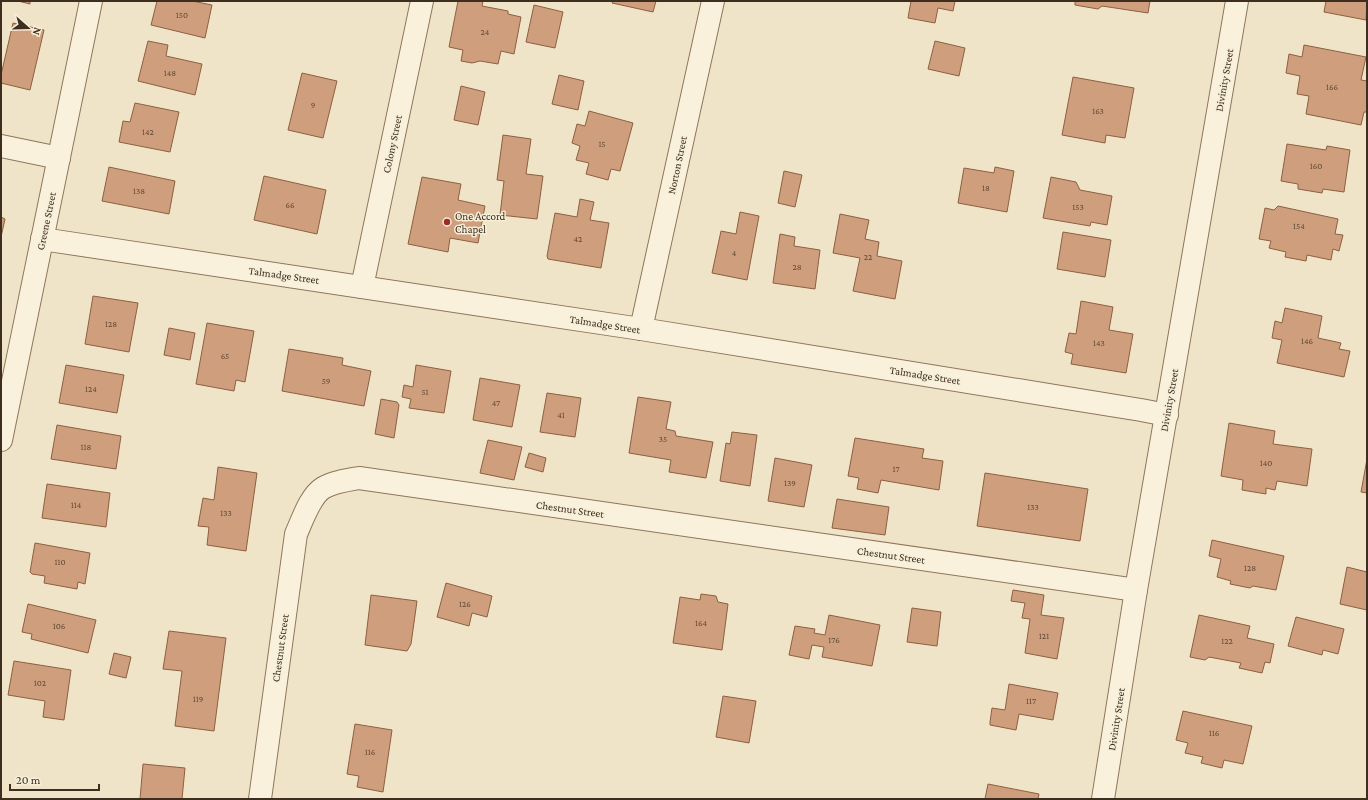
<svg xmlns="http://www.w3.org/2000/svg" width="1368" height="800" font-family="'Crimson Pro',serif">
<rect width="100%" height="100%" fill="#f0e4c8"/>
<g fill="#cf9f7d" stroke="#8d5f41">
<path d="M 18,1 L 30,1 L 30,4 Z"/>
<path d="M 157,1 L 192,1 L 212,5 L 205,38 L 151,25 Z"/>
<path d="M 458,1 L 483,1 L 482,6 L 508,11 L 508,14 L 521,17 L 514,54 L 501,51 L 498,64 L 480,61 L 472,63 L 461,61 L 463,50 L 449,47 Z"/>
<path d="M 613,1 L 656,1 L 653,12 L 612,3 Z"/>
<path d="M 911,1 L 955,1 L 953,11 L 938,8 L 935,23 L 908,18 Z"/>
<path d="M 1075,1 L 1150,1 L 1148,13 L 1102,6 L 1098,9 L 1075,5 Z"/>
<path d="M 1326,1 L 1367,1 L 1366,20 L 1324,12 Z"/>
<path d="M 534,5 L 563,12 L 555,48 L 526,42 Z"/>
<path d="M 13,23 L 44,30 L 30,90 L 1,83 L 1,75 Z"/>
<path d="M 148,41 L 168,45 L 166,56 L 202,64 L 195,95 L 138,81 Z"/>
<path d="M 935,41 L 965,48 L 959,76 L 928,69 Z"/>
<path d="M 1304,45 L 1366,57 L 1361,80 L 1367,81 L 1367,112 L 1364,112 L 1361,125 L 1306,114 L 1309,96 L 1297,94 L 1300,76 L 1286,73 L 1289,54 L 1302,57 Z"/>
<path d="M 302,73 L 337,81 L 323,138 L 288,130 Z"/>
<path d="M 559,75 L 584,81 L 578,110 L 552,104 Z"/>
<path d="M 1073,77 L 1134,88 L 1125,138 L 1106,135 L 1105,143 L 1062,135 Z"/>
<path d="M 461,86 L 485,92 L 478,125 L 454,120 Z"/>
<path d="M 135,103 L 179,112 L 170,152 L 119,142 L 123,121 L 130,122 Z"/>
<path d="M 589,111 L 633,123 L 620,171 L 611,169 L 608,180 L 586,174 L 589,163 L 576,160 L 580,146 L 572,143 L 577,124 L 585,126 Z"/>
<path d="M 503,135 L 531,139 L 526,174 L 543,176 L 537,219 L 500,215 L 504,181 L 497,180 Z"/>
<path d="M 1287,144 L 1326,150 L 1327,146 L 1350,150 L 1344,192 L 1323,189 L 1322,193 L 1298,189 L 1298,184 L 1281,181 Z"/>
<path d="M 109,167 L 175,181 L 169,214 L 102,201 Z"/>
<path d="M 995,167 L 1014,171 L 1007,212 L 958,203 L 964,168 L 994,173 Z"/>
<path d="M 784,171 L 802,175 L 795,207 L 778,203 Z"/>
<path d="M 264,176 L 326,190 L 317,234 L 254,220 Z"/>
<path d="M 422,177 L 461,184 L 458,200 L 485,206 L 478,243 L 450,238 L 448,252 L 408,244 Z"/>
<path d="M 1051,177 L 1076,182 L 1080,190 L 1112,196 L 1107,225 L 1091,222 L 1090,226 L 1043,218 Z"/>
<path d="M 580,199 L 594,202 L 590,220 L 609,223 L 601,268 L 548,259 L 547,256 L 555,213 L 577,217 Z"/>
<path d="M 1278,206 L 1338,219 L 1335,234 L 1343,235 L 1339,251 L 1333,249 L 1331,260 L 1307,255 L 1306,261 L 1285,257 L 1286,252 L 1269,248 L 1271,241 L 1259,239 L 1265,208 L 1274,210 Z"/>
<path d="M 740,212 L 759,216 L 747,280 L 712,273 L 721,231 L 736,234 Z"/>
<path d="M 840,214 L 869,220 L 865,239 L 879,242 L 877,256 L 902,261 L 895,299 L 853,291 L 860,258 L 833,253 Z"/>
<path d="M 1,217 L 5,219 L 1,237 Z"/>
<path d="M 1063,232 L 1111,240 L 1105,277 L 1057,269 Z"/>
<path d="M 780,234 L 795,237 L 794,246 L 820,250 L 815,289 L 773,283 Z"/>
<path d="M 93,296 L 138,303 L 129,352 L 85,344 Z"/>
<path d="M 1081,301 L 1113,307 L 1109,330 L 1133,334 L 1126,373 L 1071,364 L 1073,354 L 1065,352 L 1069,333 L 1076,334 Z"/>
<path d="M 1285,308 L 1322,316 L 1318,338 L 1341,343 L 1339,349 L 1350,351 L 1344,377 L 1277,363 L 1282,340 L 1272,338 L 1275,321 L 1282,323 Z"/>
<path d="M 207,323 L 254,331 L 245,382 L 236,380 L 234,391 L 196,384 Z"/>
<path d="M 169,328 L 195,333 L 190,360 L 164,355 Z"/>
<path d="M 289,349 L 343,358 L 342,365 L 371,371 L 364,406 L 282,391 Z"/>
<path d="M 66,365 L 124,375 L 117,413 L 59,403 Z"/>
<path d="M 416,365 L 451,371 L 444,413 L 409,408 L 411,399 L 402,397 L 404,385 L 413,387 Z"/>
<path d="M 480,378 L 520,385 L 512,427 L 473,420 Z"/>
<path d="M 547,393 L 581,398 L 575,437 L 540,432 Z"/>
<path d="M 638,397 L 671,402 L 666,429 L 675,431 L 676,436 L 713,442 L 706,478 L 669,472 L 671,460 L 629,453 Z"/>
<path d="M 381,399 L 397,402 L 399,405 L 394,438 L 375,434 Z"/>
<path d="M 1229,423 L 1275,431 L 1273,444 L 1312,449 L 1307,486 L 1277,481 L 1275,490 L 1266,488 L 1266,494 L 1242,490 L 1243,480 L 1221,476 Z"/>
<path d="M 57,425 L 121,436 L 116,469 L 51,459 Z"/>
<path d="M 732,432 L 757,435 L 750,486 L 720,481 L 726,443 L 730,444 Z"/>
<path d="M 855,438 L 924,449 L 922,458 L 943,461 L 939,490 L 881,480 L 878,493 L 857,489 L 859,478 L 848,476 Z"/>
<path d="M 488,440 L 522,447 L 514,480 L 480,473 Z"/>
<path d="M 529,453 L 546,458 L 543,472 L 525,467 Z"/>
<path d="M 775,458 L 812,465 L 804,507 L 768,501 Z"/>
<path d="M 1367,459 L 1367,493 L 1361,492 Z"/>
<path d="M 218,467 L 257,473 L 246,551 L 207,545 L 209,527 L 198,526 L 203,498 L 214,500 Z"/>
<path d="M 985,473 L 1088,489 L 1080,541 L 977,526 Z"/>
<path d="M 47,484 L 110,493 L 106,527 L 42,518 Z"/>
<path d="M 837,499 L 889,507 L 885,535 L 832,528 Z"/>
<path d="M 1212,540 L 1284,556 L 1276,590 L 1253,586 L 1250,588 L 1230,584 L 1231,581 L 1217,577 L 1221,559 L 1209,556 Z"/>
<path d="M 35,543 L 90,553 L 85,584 L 78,582 L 77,589 L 44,583 L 45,576 L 32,574 L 30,572 Z"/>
<path d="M 1347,567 L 1367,572 L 1367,610 L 1340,604 Z"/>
<path d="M 446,583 L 492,596 L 487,617 L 472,613 L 469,626 L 437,617 Z"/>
<path d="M 1013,590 L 1044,595 L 1041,615 L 1064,618 L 1057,659 L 1025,653 L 1030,619 L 1022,618 L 1025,603 L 1011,601 Z"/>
<path d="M 701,594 L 716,596 L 718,602 L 728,604 L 722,650 L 673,643 L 680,597 L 700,600 Z"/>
<path d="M 371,595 L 417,601 L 411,644 L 407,651 L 365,645 Z"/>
<path d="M 28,604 L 96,620 L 88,653 L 31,639 L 32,634 L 22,632 Z"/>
<path d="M 912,608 L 941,612 L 937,646 L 907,642 Z"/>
<path d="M 829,615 L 880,625 L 872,666 L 822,657 L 824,647 L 812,645 L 809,659 L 789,655 L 795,626 L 815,629 L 814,633 L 825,635 Z"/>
<path d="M 1199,615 L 1250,626 L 1247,638 L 1274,644 L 1270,663 L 1265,662 L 1262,673 L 1239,668 L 1241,663 L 1209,657 L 1205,660 L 1190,657 Z"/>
<path d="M 1296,617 L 1344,629 L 1338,654 L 1323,650 L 1322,655 L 1288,646 Z"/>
<path d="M 169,631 L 226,638 L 214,731 L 175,726 L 182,671 L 163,669 Z"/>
<path d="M 114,653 L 131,657 L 126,678 L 109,674 Z"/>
<path d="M 14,661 L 71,670 L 64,720 L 43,717 L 45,701 L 8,695 Z"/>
<path d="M 1009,684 L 1058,693 L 1053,720 L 1019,714 L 1016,730 L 990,725 L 990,722 L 992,708 L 1005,710 Z"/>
<path d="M 723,696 L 756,701 L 749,743 L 716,737 Z"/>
<path d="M 1183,711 L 1252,726 L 1243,764 L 1224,760 L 1222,768 L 1201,763 L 1203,757 L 1185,753 L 1188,743 L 1176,740 Z"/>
<path d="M 355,724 L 392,730 L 383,792 L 357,787 L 359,776 L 347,774 Z"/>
<path d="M 143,764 L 185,768 L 182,799 L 140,799 Z"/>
<path d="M 988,784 L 1039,794 L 1038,799 L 985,799 Z"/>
</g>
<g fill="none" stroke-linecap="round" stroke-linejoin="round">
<defs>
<g id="minor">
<path d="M 1,146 L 59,158"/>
<path d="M 42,239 L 641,329 L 1141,410 L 1167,415"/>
<path d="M 362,287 L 422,1"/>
<path d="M 641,329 L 713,1"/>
<path d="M 1,440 L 91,1"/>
<path d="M 260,799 L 296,534 C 302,521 310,496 323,488 C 333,482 347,480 359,478 L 1136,590"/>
<path d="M 1103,799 L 1136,590 L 1237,1"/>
</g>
</defs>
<use href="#minor" stroke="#8d765c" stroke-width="24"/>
<use href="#minor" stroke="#faf1dc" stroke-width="22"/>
</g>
<circle fill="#9e2a2b" stroke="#f7eed8" stroke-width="1.5" cx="447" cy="222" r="4"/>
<g text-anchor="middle" stroke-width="3" stroke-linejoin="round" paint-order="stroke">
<g font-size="9" fill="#624a37">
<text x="182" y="18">150</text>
<text x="485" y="35">24</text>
<text x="170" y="76">148</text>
<text x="1332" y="90">166</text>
<text x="313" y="108">9</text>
<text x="1098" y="114">163</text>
<text x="148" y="135">142</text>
<text x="602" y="147">15</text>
<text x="1316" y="169">160</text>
<text x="986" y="191">18</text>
<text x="139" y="194">138</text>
<text x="290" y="208">66</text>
<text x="1078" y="210">153</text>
<text x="1299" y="229">154</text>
<text x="578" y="242">42</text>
<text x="734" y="256">4</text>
<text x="868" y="260">22</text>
<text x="797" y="270">28</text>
<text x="111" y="327">128</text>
<text x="1307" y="344">146</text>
<text x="1099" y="346">143</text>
<text x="225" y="359">65</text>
<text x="326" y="384">59</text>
<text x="91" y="392">124</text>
<text x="425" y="395">51</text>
<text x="496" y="406">47</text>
<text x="561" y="418">41</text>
<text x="663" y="442">35</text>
<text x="86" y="450">118</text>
<text x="1266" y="466">140</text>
<text x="896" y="472">17</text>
<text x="790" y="486">139</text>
<text x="76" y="508">114</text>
<text x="1033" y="510">133</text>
<text x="226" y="516">133</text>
<text x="60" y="565">110</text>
<text x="1250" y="571">128</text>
<text x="465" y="607">126</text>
<text x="701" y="626">164</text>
<text x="59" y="629">106</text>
<text x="1044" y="639">121</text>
<text x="834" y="643">176</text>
<text x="1227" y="644">122</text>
<text x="40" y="686">102</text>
<text x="198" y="702">119</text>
<text x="1031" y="704">117</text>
<text x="1214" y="736">116</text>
<text x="370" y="755">116</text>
</g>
<g font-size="11" fill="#3d2e20" stroke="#f7eed8">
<text transform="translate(1224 80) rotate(-80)" y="4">Divinity Street</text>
<text transform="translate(392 144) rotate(-78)" y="4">Colony Street</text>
<text transform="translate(677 165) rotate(-78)" y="4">Norton Street</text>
<text transform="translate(46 221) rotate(-78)" y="4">Greene Street</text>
<text transform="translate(284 275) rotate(8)" y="4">Talmadge Street</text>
<text transform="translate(605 324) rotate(9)" y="4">Talmadge Street</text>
<text transform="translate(925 375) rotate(9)" y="4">Talmadge Street</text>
<text transform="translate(1169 400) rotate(-80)" y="4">Divinity Street</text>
<text transform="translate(570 509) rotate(8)" y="4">Chestnut Street</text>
<text transform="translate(891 555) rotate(8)" y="4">Chestnut Street</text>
<text transform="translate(280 648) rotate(-82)" y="4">Chestnut Street</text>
<text transform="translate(1116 719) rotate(-81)" y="4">Divinity Street</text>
</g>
<g font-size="11" fill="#3d2e20" stroke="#f7eed8" text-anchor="start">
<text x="455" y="220">One Accord<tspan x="455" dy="13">Chapel</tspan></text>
</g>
</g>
<rect width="1368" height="800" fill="none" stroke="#3d2e20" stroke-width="4"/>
<g transform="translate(28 28) rotate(110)" stroke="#f7eed8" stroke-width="3" paint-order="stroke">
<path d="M0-3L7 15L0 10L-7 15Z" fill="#3d2e20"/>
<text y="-6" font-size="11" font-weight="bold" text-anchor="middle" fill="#3d2e20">N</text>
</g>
<path d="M10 784v6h89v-6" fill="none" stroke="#3d2e20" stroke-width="2"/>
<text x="16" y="784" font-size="12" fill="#3d2e20" stroke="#f7eed8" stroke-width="3" paint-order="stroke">20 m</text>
</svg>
